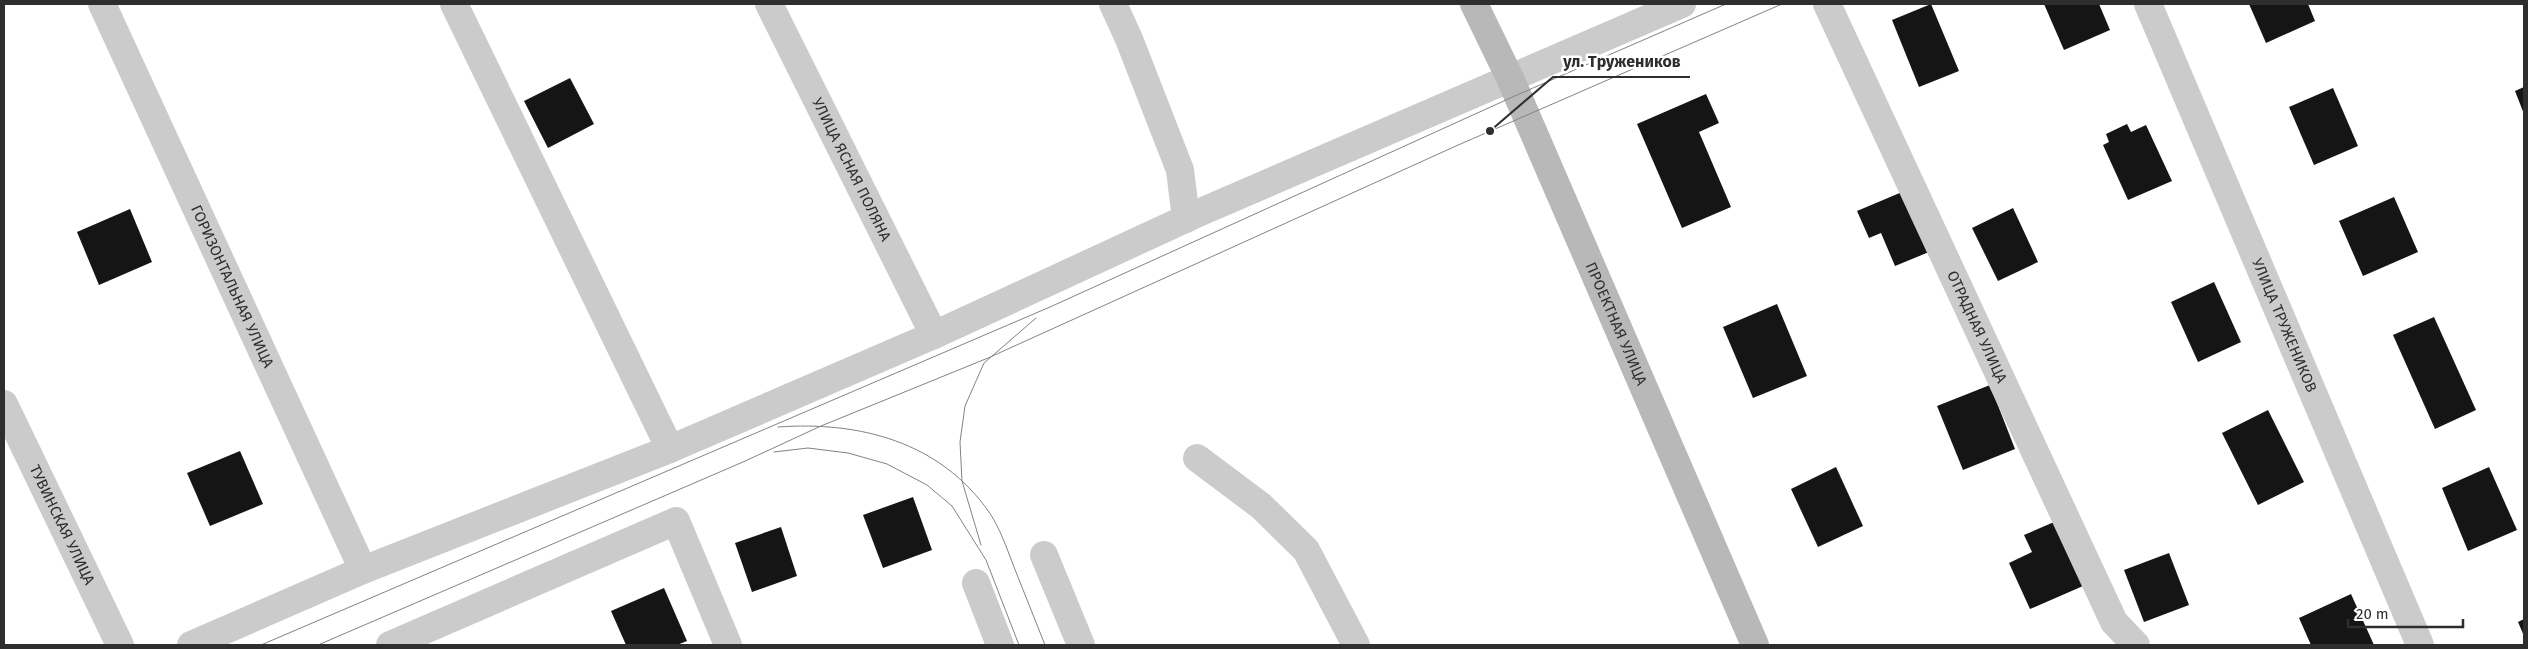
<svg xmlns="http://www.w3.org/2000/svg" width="2528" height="649" font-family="'Fira Sans',sans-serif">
<rect width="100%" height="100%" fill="#fff"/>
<g fill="#151515">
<path d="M 1931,4 L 1959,71 L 1919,87 L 1892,20 Z"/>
<path d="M 2044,4 L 2099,4 L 2110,30 L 2064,50 Z"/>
<path d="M 2249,4 L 2308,4 L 2315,21 L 2266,43 Z"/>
<path d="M 570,78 L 594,124 L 548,148 L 524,101 Z"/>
<path d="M 2524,87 L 2524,114 L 2515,91 Z"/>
<path d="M 2333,88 L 2358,146 L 2314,165 L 2289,107 Z"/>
<path d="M 1706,94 L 1719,123 L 1699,132 L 1731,207 L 1682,228 L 1637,124 Z"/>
<path d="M 2127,124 L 2131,132 L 2146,125 L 2172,181 L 2128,200 L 2103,145 L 2109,142 L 2106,134 Z"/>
<path d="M 1902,192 L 1929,252 L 1895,266 L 1881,233 L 1869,238 L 1857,211 Z"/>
<path d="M 2394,197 L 2418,252 L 2363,276 L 2339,221 Z"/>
<path d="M 2013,208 L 2038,262 L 1998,281 L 1972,228 Z"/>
<path d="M 130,209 L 152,262 L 99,285 L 77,232 Z"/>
<path d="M 2214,282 L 2241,342 L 2198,362 L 2171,302 Z"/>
<path d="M 1777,304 L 1807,376 L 1753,398 L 1723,327 Z"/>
<path d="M 2434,317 L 2476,410 L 2435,429 L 2393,335 Z"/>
<path d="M 1990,385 L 2015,449 L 1963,470 L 1937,406 Z"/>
<path d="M 2268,410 L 2304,482 L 2258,505 L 2222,433 Z"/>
<path d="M 240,451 L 263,504 L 210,526 L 187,473 Z"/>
<path d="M 1836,467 L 1863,526 L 1818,547 L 1791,489 Z"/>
<path d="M 2489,467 L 2517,530 L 2468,551 L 2442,488 Z"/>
<path d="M 913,497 L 932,550 L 883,568 L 863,515 Z"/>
<path d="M 2054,522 L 2083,586 L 2030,609 L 2009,563 L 2032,552 L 2024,535 Z"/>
<path d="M 781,527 L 797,576 L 752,592 L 735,543 Z"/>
<path d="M 2169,553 L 2189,605 L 2144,622 L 2124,570 Z"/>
<path d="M 664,588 L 687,641 L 677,645 L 626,645 L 611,611 Z"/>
<path d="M 2351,594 L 2374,645 L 2311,645 L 2299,618 Z"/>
<path d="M 2524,619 L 2524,636 L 2518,622 Z"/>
</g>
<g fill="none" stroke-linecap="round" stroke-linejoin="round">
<g stroke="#cbcbcb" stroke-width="28">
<path id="s1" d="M 102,4 L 363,570"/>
<path d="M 454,4 L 670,449"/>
<path id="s2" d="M 769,4 L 934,335"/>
<path d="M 1113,4 L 1129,39 L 1180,170 L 1186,219"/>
<path id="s3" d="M 1827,4 L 2114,622 L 2136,645"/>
<path id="s4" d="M 2148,4 L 2420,645"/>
<path id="s5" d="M 4,404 L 120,645"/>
<path d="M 1197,458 L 1261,506 L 1306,550 L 1356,645"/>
<path d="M 1044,555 L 1081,645"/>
<path d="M 976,583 L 1000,645"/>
<path d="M 191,645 L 363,570 L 670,449 L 934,335 L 1196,214 L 1682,4"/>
<path d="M 390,645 L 676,521 L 728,645"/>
</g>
<path stroke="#b8b8b8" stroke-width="28" id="s6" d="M 1474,4 L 1510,78 L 1755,645"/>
<g stroke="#838383" stroke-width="1">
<path d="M 778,427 C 860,421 940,442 989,512 C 1000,528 1007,549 1014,567 C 1024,593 1035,619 1045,645"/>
<path d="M 774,452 L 808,448 L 848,453 L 887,464 L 927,485 L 952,506 L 986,560 L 1019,645"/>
<path d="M 981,545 L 962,481 L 960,442 L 965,406 L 984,363 L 1036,318"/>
<path d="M 261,645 L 1050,307 L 1517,95 L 1726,4"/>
<path d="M 318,645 L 743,462 L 821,426 L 988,358 L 1456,146 L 1782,4"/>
</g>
</g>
<g text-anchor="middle" stroke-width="5" stroke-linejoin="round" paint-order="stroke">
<g font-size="15" fill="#2e2e2e" stroke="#fff">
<text dy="5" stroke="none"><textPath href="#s2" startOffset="185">УЛИЦА ЯСНАЯ ПОЛЯНА</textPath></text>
<text dy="5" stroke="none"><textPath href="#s1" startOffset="311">ГОРИЗОНТАЛЬНАЯ УЛИЦА</textPath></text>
<text dy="5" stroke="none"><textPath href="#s6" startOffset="350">ПРОЕКТНАЯ УЛИЦА</textPath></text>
<text dy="5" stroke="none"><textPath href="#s4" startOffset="349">УЛИЦА ТРУЖЕНИКОВ</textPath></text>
<text dy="5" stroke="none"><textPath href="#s3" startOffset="356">ОТРАДНАЯ УЛИЦА</textPath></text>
<text dy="5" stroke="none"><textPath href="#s5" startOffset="134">ТУВИНСКАЯ УЛИЦА</textPath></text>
</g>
</g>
<path fill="none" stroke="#2e2e2e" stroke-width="2" d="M1490 131L1553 77H1690"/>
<circle fill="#2e2e2e" stroke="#fff" stroke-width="2" cx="1490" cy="131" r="5"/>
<g font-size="16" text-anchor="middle" font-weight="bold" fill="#2e2e2e" stroke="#fff" stroke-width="5" stroke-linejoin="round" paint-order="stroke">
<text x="1622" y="67">ул. Тружеников</text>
</g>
<rect width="2528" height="649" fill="none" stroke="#2e2e2e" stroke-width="10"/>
<path d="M2348 619v8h115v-8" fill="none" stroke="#2e2e2e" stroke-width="2.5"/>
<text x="2356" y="619" font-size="15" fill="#2e2e2e" stroke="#ffffff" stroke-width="4" paint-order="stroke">20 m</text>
</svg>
